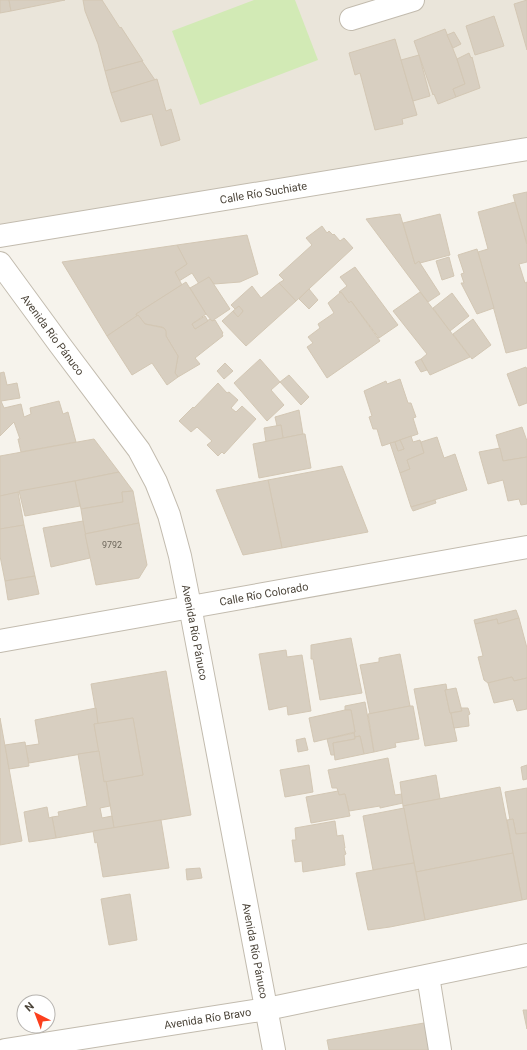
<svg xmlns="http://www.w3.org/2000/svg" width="527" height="1050" font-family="Roboto,sans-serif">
<rect width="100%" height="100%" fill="#f6f3ec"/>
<path fill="#eae5da" d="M 0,0 L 527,0 L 527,137 L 0,233 Z"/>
<path fill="#d2eab5" d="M 254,0 L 295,0 L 318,60 L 200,105 L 172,31 Z"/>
<g fill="#d8cfc1" stroke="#d3c7b4">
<path d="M 0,0 L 9,0 L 11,11 L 0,13 Z"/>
<path d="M 9,0 L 65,0 L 11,11 Z"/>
<path d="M 83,0 L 102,0 L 120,28 L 121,27 L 143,61 L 105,71 L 98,44 L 85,11 Z"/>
<path d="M 527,0 L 527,50 L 514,4 Z"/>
<path d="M 494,16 L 504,46 L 475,55 L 466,26 Z"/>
<path d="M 445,29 L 457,59 L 465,84 L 453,89 L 456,97 L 438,104 L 434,94 L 433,95 L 414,41 Z"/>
<path d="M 454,32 L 461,44 L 453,48 L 447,35 Z"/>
<path d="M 395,39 L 417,115 L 402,119 L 403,124 L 375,130 L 360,73 L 355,75 L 349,53 Z"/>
<path d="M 469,53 L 471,58 L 472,57 L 480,88 L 456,97 L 453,89 L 465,84 L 457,59 Z"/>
<path d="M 419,55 L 430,96 L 413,101 L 401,60 Z"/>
<path d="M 142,61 L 155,80 L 111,93 L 105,71 Z"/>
<path d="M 157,79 L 166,111 L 171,109 L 180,140 L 161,146 L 152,114 L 121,122 L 111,93 Z"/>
<path d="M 527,192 L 527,244 L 513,195 Z"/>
<path d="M 515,202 L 527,245 L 527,262 L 519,264 L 525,283 L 527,282 L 527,348 L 506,353 L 478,252 L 488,249 L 478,212 Z"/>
<path d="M 400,214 L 415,264 L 419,261 L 420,263 L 440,294 L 428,302 L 366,219 Z"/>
<path d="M 440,214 L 450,255 L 420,263 L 419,261 L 415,264 L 403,223 Z"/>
<path d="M 322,226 L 327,233 L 329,231 L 333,235 L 334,234 L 340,241 L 344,238 L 353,248 L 296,301 L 279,283 L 284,280 L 279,275 L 312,245 L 306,238 Z"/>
<path d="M 247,235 L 258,274 L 240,282 L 214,284 L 209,277 L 199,284 L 192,273 L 179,281 L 175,272 L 187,264 L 177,245 Z"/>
<path d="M 177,245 L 187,264 L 175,272 L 182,285 L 136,314 L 137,316 L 107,336 L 62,262 Z"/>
<path d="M 477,249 L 494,308 L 477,314 L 461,283 L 464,283 L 461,274 L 464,273 L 458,255 Z"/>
<path d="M 449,257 L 454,276 L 442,280 L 436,261 Z"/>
<path d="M 355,267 L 398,325 L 379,338 L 351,301 L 349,303 L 341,292 L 340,293 L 339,292 L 347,286 L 340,277 Z"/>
<path d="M 209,277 L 230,309 L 212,321 L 206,314 L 190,288 Z"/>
<path d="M 186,282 L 206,314 L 192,324 L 195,329 L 210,319 L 212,321 L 215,320 L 223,333 L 222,334 L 223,336 L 195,358 L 200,364 L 178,377 L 175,373 L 178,356 L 166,336 L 166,333 L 165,329 L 162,327 L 145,324 L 138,315 L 137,316 L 136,314 Z"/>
<path d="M 279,283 L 296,301 L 246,346 L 222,321 L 233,311 L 238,317 L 243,311 L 239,306 L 235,309 L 231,305 L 252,286 L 261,298 Z"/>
<path d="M 309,289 L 318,300 L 309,309 L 299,299 Z"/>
<path d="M 341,292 L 349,303 L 351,301 L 380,341 L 327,378 L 307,347 L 313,343 L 308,337 L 320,328 L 318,324 L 334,313 L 328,303 Z"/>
<path d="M 420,292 L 470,357 L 430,375 L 421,359 L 427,354 L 393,311 Z"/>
<path d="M 452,293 L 469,316 L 450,331 L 433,308 Z"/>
<path d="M 239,306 L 243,311 L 238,317 L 233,311 Z"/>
<path d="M 138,315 L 145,324 L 164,328 L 166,331 L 166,336 L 178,356 L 175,373 L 178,377 L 167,385 L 152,363 L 132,375 L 107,336 Z"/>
<path d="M 205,316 L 208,321 L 195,329 L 192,324 Z"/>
<path d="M 473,319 L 491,345 L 472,359 L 453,334 Z"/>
<path d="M 260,359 L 280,382 L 271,390 L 284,405 L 267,421 L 234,383 Z"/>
<path d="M 421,359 L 427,370 L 421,372 L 415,362 Z"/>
<path d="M 225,363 L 233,371 L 224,379 L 217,371 Z"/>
<path d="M 526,367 L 527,370 L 527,403 L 519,406 L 507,374 Z"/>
<path d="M 4,372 L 7,385 L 17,383 L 20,398 L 1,401 L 4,408 L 21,404 L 24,417 L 31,414 L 30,408 L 59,401 L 63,414 L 68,412 L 76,442 L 21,452 L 18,439 L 20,439 L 14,422 L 0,436 L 0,373 Z"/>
<path d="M 289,375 L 309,397 L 301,405 L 280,382 Z"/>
<path d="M 400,379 L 408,403 L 411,403 L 416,417 L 413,418 L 418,434 L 382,446 L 377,429 L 373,429 L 369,417 L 372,416 L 364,391 L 386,381 L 387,384 Z"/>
<path d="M 218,383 L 227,393 L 229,392 L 238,400 L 231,408 L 236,412 L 242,406 L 256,419 L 224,454 L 222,452 L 218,456 L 207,445 L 212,441 L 197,427 L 191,432 L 179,421 L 193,407 L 194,408 Z"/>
<path d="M 299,410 L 303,434 L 283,438 L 281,425 L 277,426 L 275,417 Z"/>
<path d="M 281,425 L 283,438 L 266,442 L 264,428 Z"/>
<path d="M 522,427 L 527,441 L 527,457 L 503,461 L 496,435 Z"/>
<path d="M 303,434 L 305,434 L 311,468 L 259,478 L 253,444 Z"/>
<path d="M 411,436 L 413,442 L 420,440 L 424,453 L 407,460 L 410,469 L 400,473 L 390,443 L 395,442 L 398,451 L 404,449 L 400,440 Z"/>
<path d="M 437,437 L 444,458 L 455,454 L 467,490 L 411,507 L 400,473 L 410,469 L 407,460 L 424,453 L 421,442 Z"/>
<path d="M 94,439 L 119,472 L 0,496 L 0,456 Z"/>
<path d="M 400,440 L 404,449 L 398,451 L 395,442 Z"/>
<path d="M 500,448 L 503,461 L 527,457 L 527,504 L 521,505 L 519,499 L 508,501 L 503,480 L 488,484 L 479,452 Z"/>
<path d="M 342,466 L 368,532 L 282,548 L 268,480 Z"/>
<path d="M 119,472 L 133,491 L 122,492 L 123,502 L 81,509 L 75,481 Z"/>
<path d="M 268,480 L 282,548 L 243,555 L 216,490 Z"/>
<path d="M 75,481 L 80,506 L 25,516 L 19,491 Z"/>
<path d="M 133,491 L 139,523 L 85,534 L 81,509 L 123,502 L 122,492 Z"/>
<path d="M 18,492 L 24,525 L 0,529 L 0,496 Z"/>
<path d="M 435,500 L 436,503 L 413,511 L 411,507 Z"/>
<path d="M 83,521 L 90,558 L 51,567 L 43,528 Z"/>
<path d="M 139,523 L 147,565 L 139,578 L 96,585 L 85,534 Z"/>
<path d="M 24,525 L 35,576 L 5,581 L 0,556 L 0,529 Z"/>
<path d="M 35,576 L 39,594 L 8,600 L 5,581 Z"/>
<path d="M 516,610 L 519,618 L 498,624 L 497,619 L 475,624 L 474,620 Z"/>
<path d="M 519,618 L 527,648 L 527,678 L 514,681 L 512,677 L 488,683 L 484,680 L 478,657 L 483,656 L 475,624 L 497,619 L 498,624 Z"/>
<path d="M 351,638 L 362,693 L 320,700 L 313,659 L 311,659 L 311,645 Z"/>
<path d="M 286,650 L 287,657 L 302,655 L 311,711 L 288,715 L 287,706 L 269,710 L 259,654 Z"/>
<path d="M 400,654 L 410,706 L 370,714 L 360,665 L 379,662 L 379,658 Z"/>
<path d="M 166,671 L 191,815 L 114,828 L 106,781 L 143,775 L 133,718 L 98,724 L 91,684 Z"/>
<path d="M 512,677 L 514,681 L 527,678 L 527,709 L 517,711 L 513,699 L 494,703 L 488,683 Z"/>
<path d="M 446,684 L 447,690 L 445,690 L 450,713 L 451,713 L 457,741 L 425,746 L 414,689 Z"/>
<path d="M 456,688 L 462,711 L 450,713 L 445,690 Z"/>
<path d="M 365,702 L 374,752 L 364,754 L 360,736 L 355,737 L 354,733 L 355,732 L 351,710 L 345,710 L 345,706 Z"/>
<path d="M 410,706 L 413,706 L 419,739 L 395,743 L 396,747 L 374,752 L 368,714 Z"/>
<path d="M 96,708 L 98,724 L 94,724 L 99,751 L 29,763 L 25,746 L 39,744 L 35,720 Z"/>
<path d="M 461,708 L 468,708 L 470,714 L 468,715 L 469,726 L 454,728 L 451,713 L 462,711 Z"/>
<path d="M 345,710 L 351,710 L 355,732 L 314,742 L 309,718 Z"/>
<path d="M 0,718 L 22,841 L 0,845 Z"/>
<path d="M 133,718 L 143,775 L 104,782 L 94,724 Z"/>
<path d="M 354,733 L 355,739 L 333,743 L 335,755 L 331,755 L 327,739 Z"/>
<path d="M 360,736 L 364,754 L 335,760 L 333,743 L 355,739 L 355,737 Z"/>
<path d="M 305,738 L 308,750 L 298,752 L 296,740 Z"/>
<path d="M 25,742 L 29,766 L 9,769 L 5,745 Z"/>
<path d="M 99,751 L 104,782 L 106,781 L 110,806 L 100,808 L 102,818 L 112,816 L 114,828 L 56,838 L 52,817 L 59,816 L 58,812 L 87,806 L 78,754 Z"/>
<path d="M 388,758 L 395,795 L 402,794 L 403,803 L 380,808 L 380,806 L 349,811 L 345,794 L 339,795 L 337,788 L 332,788 L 328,770 Z"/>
<path d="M 309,765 L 313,792 L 285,797 L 280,770 Z"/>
<path d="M 527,765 L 527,779 L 523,780 L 521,767 Z"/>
<path d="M 436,775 L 440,799 L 403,806 L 400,782 Z"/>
<path d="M 500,787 L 513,853 L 416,872 L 403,806 Z"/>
<path d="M 527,788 L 527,833 L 516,834 L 513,819 L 510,820 L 505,792 Z"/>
<path d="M 338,791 L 339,795 L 345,794 L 350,816 L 311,823 L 306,797 Z"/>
<path d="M 47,807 L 49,818 L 52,817 L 56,838 L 29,842 L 24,812 Z"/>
<path d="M 404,808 L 414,863 L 373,870 L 363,816 Z"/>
<path d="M 513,819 L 516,834 L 527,833 L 527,899 L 522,900 L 507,820 Z"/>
<path d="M 161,820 L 169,868 L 103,877 L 97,842 L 95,843 L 93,831 Z"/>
<path d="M 335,821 L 337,836 L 343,835 L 345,848 L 344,848 L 346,854 L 344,855 L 345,865 L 303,872 L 302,861 L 295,862 L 292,840 L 296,840 L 295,828 Z"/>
<path d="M 513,853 L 522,900 L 425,920 L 416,872 Z"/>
<path d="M 414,863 L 425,920 L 390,927 L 368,930 L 356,873 Z"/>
<path d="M 200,868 L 202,878 L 187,880 L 186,869 Z"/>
<path d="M 130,894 L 137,940 L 109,945 L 101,899 Z"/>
<path d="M 523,1010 L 527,1010 L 527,1029 Z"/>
<path d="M 424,1023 L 429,1050 L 329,1050 L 327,1040 Z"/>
</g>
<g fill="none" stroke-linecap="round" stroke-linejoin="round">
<defs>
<g id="minor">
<path d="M 351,19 L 413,0"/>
<path id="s1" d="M 0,236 L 527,149"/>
<path id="s2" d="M 0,263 L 60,345 L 139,450 L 156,482 L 169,515 L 180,556 L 190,606 L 274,1050"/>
<path id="s3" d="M 0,641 L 527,547"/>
<path d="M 428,976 L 440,1050"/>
<path id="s4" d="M 5,1050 L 267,1009 L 527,955"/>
</g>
</defs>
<use href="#minor" stroke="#c2bbae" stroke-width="24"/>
<use href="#minor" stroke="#fff" stroke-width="22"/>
</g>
<g text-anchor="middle" stroke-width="3.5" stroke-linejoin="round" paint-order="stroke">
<g font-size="9" fill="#6e675b">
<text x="112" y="548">9792</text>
</g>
<g font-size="11" fill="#4b4439" stroke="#fff">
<text dy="4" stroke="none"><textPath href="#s1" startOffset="267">Calle Río Suchiate</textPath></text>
<text dy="4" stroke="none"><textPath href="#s2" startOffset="89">Avenida Río Pánuco</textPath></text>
<text dy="4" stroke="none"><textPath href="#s3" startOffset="268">Calle Río Colorado</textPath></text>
<text dy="4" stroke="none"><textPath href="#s2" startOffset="425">Avenida Río Pánuco</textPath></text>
<text dy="4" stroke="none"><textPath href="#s2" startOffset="749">Avenida Río Pánuco</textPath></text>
<text dy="4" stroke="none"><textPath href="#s4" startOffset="205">Avenida Río Bravo</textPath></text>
</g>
</g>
<g transform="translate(36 1014) rotate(318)"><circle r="19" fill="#ffffff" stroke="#b7b4b0"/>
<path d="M0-3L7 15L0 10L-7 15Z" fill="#fc3f1d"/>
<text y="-6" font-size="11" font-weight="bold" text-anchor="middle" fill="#4b4439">N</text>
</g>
</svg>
